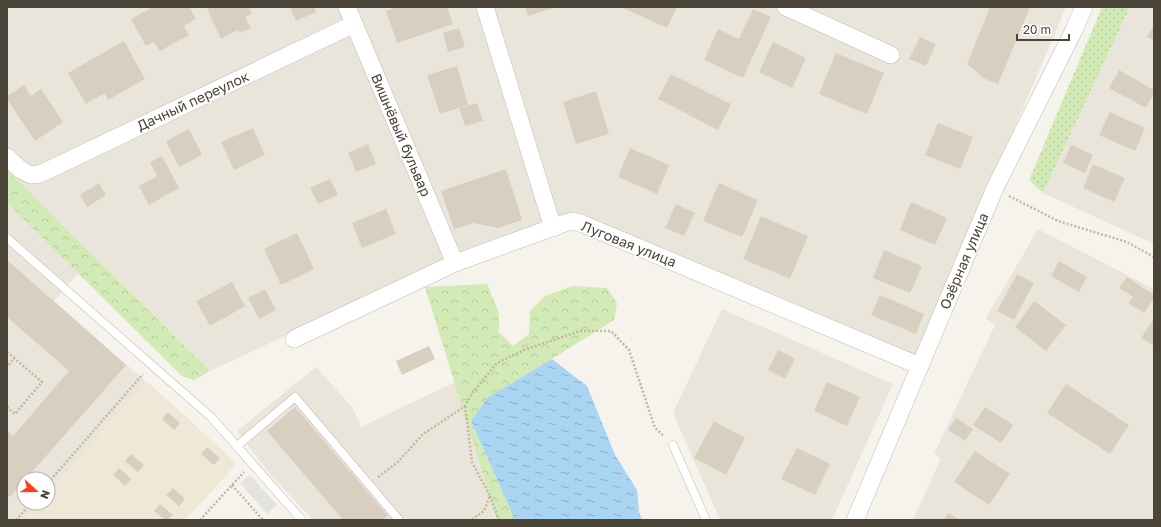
<svg xmlns="http://www.w3.org/2000/svg" width="1161" height="527" font-family="'Golos Text',sans-serif">
<defs>
<pattern id="grass-dots" width="8" height="8" patternUnits="userSpaceOnUse"><rect width="8" height="8" fill="#d2eab5"/><path d="M2 2h.1M6 6h.1" fill="none" stroke="#b6ca9c" stroke-width="1.8" stroke-linecap="round"/></pattern>
<pattern id="forest-crowns" width="20" height="18" patternUnits="userSpaceOnUse"><rect width="20" height="18" fill="#d2eab5"/><path d="M2 6a3 3 0 1 1 6 0M12 15a3 3 0 1 1 6 0" fill="none" stroke="#b6ca9c"/></pattern>
<pattern id="water-ripples" width="26" height="14" patternUnits="userSpaceOnUse"><rect width="26" height="14" fill="#a9d4f2"/><path d="M2 4q2-2 4 0t4 0M15 11q2-2 4 0t4 0" fill="none" stroke="#8caec5"/></pattern>
</defs>
<rect width="100%" height="100%" fill="#f6f3ec"/>
<g fill="#eae5da" fill-rule="evenodd">
<path d="M 7,7 L 1066,7 L 918,356 L 570,213 L 427,268 L 285,336 L 210,371 L 7,170 Z"/>
<path d="M 1130,7 L 1154,7 L 1154,244 L 1043,193 Z"/>
<path d="M 7,203 L 78,273 L 54,301 L 185,416 L 236,464 L 185,520 L 7,520 ZM 24,479 L 48,479 L 48,503 L 24,503 Z"/>
<path d="M 1038,229 L 1154,289 L 1154,520 L 913,520 L 941,458 L 934,454 L 995,325 L 986,318 Z"/>
<path d="M 722,309 L 893,384 L 832,520 L 720,520 L 673,413 Z"/>
<path d="M 316,367 L 353,408 L 361,427 L 455,382 L 497,520 L 313,520 L 270,474 L 237,431 Z"/>
</g>
<path fill="#efe8d6" d="M 146,381 L 185,416 L 236,464 L 185,520 L 24,520 L 39,503 L 48,503 L 48,493 Z"/>
<path fill="url(#grass-dots)" d="M 1102,7 L 1130,7 L 1043,193 L 1029,180 Z"/>
<g fill="url(#forest-crowns)">
<path d="M 7,170 L 210,371 L 194,380 L 182,376 L 7,203 Z"/>
<path d="M 487,284 L 499,313 L 499,332 L 513,346 L 529,334 L 530,311 L 545,296 L 572,286 L 607,288 L 617,303 L 614,320 L 552,359 L 488,397 L 471,421 L 515,520 L 497,520 L 425,287 Z"/>
</g>
<path fill="#e5e3e0" d="M 250,475 L 277,505 L 267,514 L 240,483 Z"/>
<path fill="url(#water-ripples)" d="M 552,359 L 587,386 L 615,455 L 637,490 L 639,512 L 642,520 L 515,520 L 471,421 L 488,397 Z"/>
<g fill="#d8cfc1">
<path d="M 153,7 L 175,7 L 177,9 L 181,7 L 189,7 L 196,19 L 184,26 L 189,35 L 160,51 L 154,42 L 146,46 L 131,19 Z"/>
<path d="M 212,7 L 249,7 L 252,14 L 245,17 L 251,28 L 240,33 L 238,30 L 221,39 L 207,9 Z"/>
<path d="M 290,7 L 314,7 L 316,12 L 296,21 Z"/>
<path d="M 397,7 L 447,7 L 453,24 L 397,43 L 386,11 Z"/>
<path d="M 525,7 L 556,7 L 528,16 Z"/>
<path d="M 621,7 L 677,7 L 667,28 Z"/>
<path d="M 990,7 L 1030,7 L 998,84 L 985,79 L 967,64 Z"/>
<path d="M 753,9 L 771,17 L 743,78 L 704,60 L 718,29 L 739,39 Z"/>
<path d="M 1154,24 L 1154,40 L 1147,37 Z"/>
<path d="M 459,28 L 465,47 L 448,52 L 443,33 Z"/>
<path d="M 920,37 L 936,44 L 926,66 L 909,59 Z"/>
<path d="M 124,41 L 145,79 L 108,100 L 105,93 L 86,104 L 68,73 Z"/>
<path d="M 773,42 L 806,58 L 792,88 L 759,72 Z"/>
<path d="M 836,53 L 884,73 L 867,114 L 819,94 Z"/>
<path d="M 457,66 L 468,105 L 440,114 L 427,75 Z"/>
<path d="M 1119,70 L 1154,90 L 1154,93 L 1146,108 L 1109,88 Z"/>
<path d="M 671,74 L 731,104 L 718,130 L 658,99 Z"/>
<path d="M 24,85 L 31,96 L 41,89 L 63,122 L 35,141 L 7,99 L 7,96 Z"/>
<path d="M 596,91 L 609,134 L 576,144 L 563,102 Z"/>
<path d="M 477,103 L 483,121 L 465,126 L 459,108 Z"/>
<path d="M 1110,112 L 1145,128 L 1135,151 L 1099,135 Z"/>
<path d="M 938,123 L 973,137 L 960,169 L 925,155 Z"/>
<path d="M 253,128 L 265,155 L 234,170 L 221,142 Z"/>
<path d="M 189,129 L 202,155 L 179,167 L 166,141 Z"/>
<path d="M 368,144 L 376,164 L 356,172 L 348,153 Z"/>
<path d="M 1071,145 L 1093,155 L 1085,173 L 1063,163 Z"/>
<path d="M 630,148 L 669,165 L 657,194 L 618,177 Z"/>
<path d="M 162,156 L 179,188 L 149,205 L 139,186 L 157,176 L 150,162 Z"/>
<path d="M 1093,164 L 1125,178 L 1114,202 L 1083,188 Z"/>
<path d="M 506,169 L 522,220 L 498,228 L 474,223 L 454,229 L 441,191 Z"/>
<path d="M 330,179 L 338,195 L 318,204 L 310,188 Z"/>
<path d="M 99,183 L 106,195 L 87,207 L 80,195 Z"/>
<path d="M 719,183 L 758,200 L 742,237 L 703,221 Z"/>
<path d="M 911,202 L 947,218 L 935,245 L 900,230 Z"/>
<path d="M 676,204 L 695,213 L 684,236 L 665,228 Z"/>
<path d="M 386,209 L 396,234 L 362,248 L 352,223 Z"/>
<path d="M 761,216 L 808,236 L 790,279 L 743,259 Z"/>
<path d="M 297,233 L 314,269 L 281,285 L 264,249 Z"/>
<path d="M 884,250 L 922,266 L 910,293 L 873,278 Z"/>
<path d="M 7,260 L 126,365 L 26,479 L 24,479 L 24,481 L 10,497 L 7,494 L 7,431 L 13,436 L 69,371 L 7,317 Z"/>
<path d="M 1059,261 L 1087,277 L 1079,292 L 1051,276 Z"/>
<path d="M 1017,274 L 1034,283 L 1014,320 L 997,311 Z"/>
<path d="M 1127,277 L 1154,295 L 1154,298 L 1144,313 L 1128,303 L 1133,297 L 1119,288 Z"/>
<path d="M 232,282 L 245,306 L 210,326 L 196,301 Z"/>
<path d="M 265,289 L 276,310 L 259,319 L 248,298 Z"/>
<path d="M 880,295 L 924,314 L 916,334 L 871,315 Z"/>
<path d="M 1034,301 L 1066,325 L 1046,351 L 1015,327 Z"/>
<path d="M 1153,320 L 1154,321 L 1154,346 L 1141,338 Z"/>
<path d="M 429,346 L 435,359 L 402,375 L 396,361 Z"/>
<path d="M 778,350 L 795,359 L 785,379 L 768,370 Z"/>
<path d="M 827,382 L 860,397 L 847,426 L 814,411 Z"/>
<path d="M 1066,384 L 1129,425 L 1110,454 L 1047,413 Z"/>
<path d="M 295,407 L 388,516 L 382,520 L 343,520 L 267,431 Z"/>
<path d="M 985,407 L 1013,425 L 1001,443 L 973,425 Z"/>
<path d="M 168,412 L 180,423 L 174,430 L 162,419 Z"/>
<path d="M 956,418 L 973,429 L 965,441 L 948,430 Z"/>
<path d="M 714,421 L 745,438 L 726,475 L 694,458 Z"/>
<path d="M 207,447 L 220,458 L 214,465 L 201,454 Z"/>
<path d="M 797,448 L 830,464 L 815,495 L 781,479 Z"/>
<path d="M 975,451 L 1010,474 L 989,505 L 954,482 Z"/>
<path d="M 131,454 L 144,465 L 138,472 L 125,461 Z"/>
<path d="M 119,468 L 131,479 L 125,486 L 113,475 Z"/>
<path d="M 173,488 L 185,499 L 179,506 L 166,495 Z"/>
<path d="M 160,504 L 173,515 L 168,520 L 165,520 L 154,511 Z"/>
<path d="M 948,513 L 960,520 L 943,520 Z"/>
</g>
<g fill="none" stroke-linecap="round" stroke-linejoin="round">
<defs>
<g id="service">
<path d="M 7,238 L 211,417 L 302,520"/>
<path d="M 673,445 L 706,520"/>
<path d="M 237,446 L 295,397 L 399,520"/>
</g>
<g id="minor">
<path d="M 347,7 L 455,263"/>
<path d="M 485,7 L 553,228"/>
<path d="M 786,7 L 891,55"/>
<path d="M 7,157 L 21,170 L 31,175 L 40,174 L 354,24"/>
<path d="M 294,339 L 455,263 L 565,223 L 573,221 L 583,224 L 920,366"/>
<path d="M 855,520 L 995,188 L 1074,30 L 1084,7"/>
</g>
</defs>
<use href="#service" stroke="#c2bbae" stroke-width="9"/>
<use href="#minor" stroke="#c2bbae" stroke-width="18"/>
<g stroke="#c4b79f" stroke-width="2.5" stroke-dasharray="2 2" stroke-linecap="butt">
<path d="M 1009,196 L 1058,221 L 1127,242 L 1154,257"/>
<path d="M 7,352 L 14,358 L 7,367"/>
<path d="M 465,406 L 472,462 L 490,496 L 484,511 L 471,520"/>
<path d="M 7,407 L 15,414 L 42,382 L 14,358"/>
<path d="M 378,477 L 398,462 L 422,435 L 465,406 L 473,392 L 497,363 L 524,350 L 580,331 L 611,331 L 629,350 L 655,428 L 664,436"/>
<path d="M 48,483 L 143,374"/>
<path d="M 232,485 L 263,520"/>
<path d="M 490,496 L 499,520"/>
<path d="M 16,520 L 31,503"/>
<path d="M 200,520 L 244,472"/>
</g>
<use href="#service" stroke="#fff" stroke-width="8"/>
<use href="#minor" stroke="#fff" stroke-width="17"/>
</g>
<g text-anchor="middle" stroke-width="3" stroke-linejoin="round" paint-order="stroke">
<g font-size="14" fill="#4b4439" stroke="#fff">
<text transform="translate(193 101) rotate(-25)" y="5">Дачный переулок</text>
<text transform="translate(401 135) rotate(67)" y="5">Вишнёвый бульвар</text>
<text transform="translate(629 244) rotate(22)" y="5">Луговая улица</text>
<text transform="translate(964 261) rotate(-67)" y="5">Озёрная улица</text>
</g>
</g>
<rect width="1161" height="527" fill="none" stroke="#4b4439" stroke-width="16"/>
<g transform="translate(36 491) rotate(111)"><circle r="19" fill="#ffffff" stroke="#b7b4b0"/>
<path d="M0-3L7 15L0 10L-7 15Z" fill="#fc3f1d"/>
<text y="-6" font-size="11" font-weight="bold" text-anchor="middle" fill="#4b4439">N</text>
</g>
<path d="M1017 34v6h52v-6" fill="none" stroke="#4b4439" stroke-width="2"/>
<text x="1023" y="34" font-size="12" fill="#4b4439" stroke="#ffffff" stroke-width="3" paint-order="stroke">20 m</text>
</svg>
